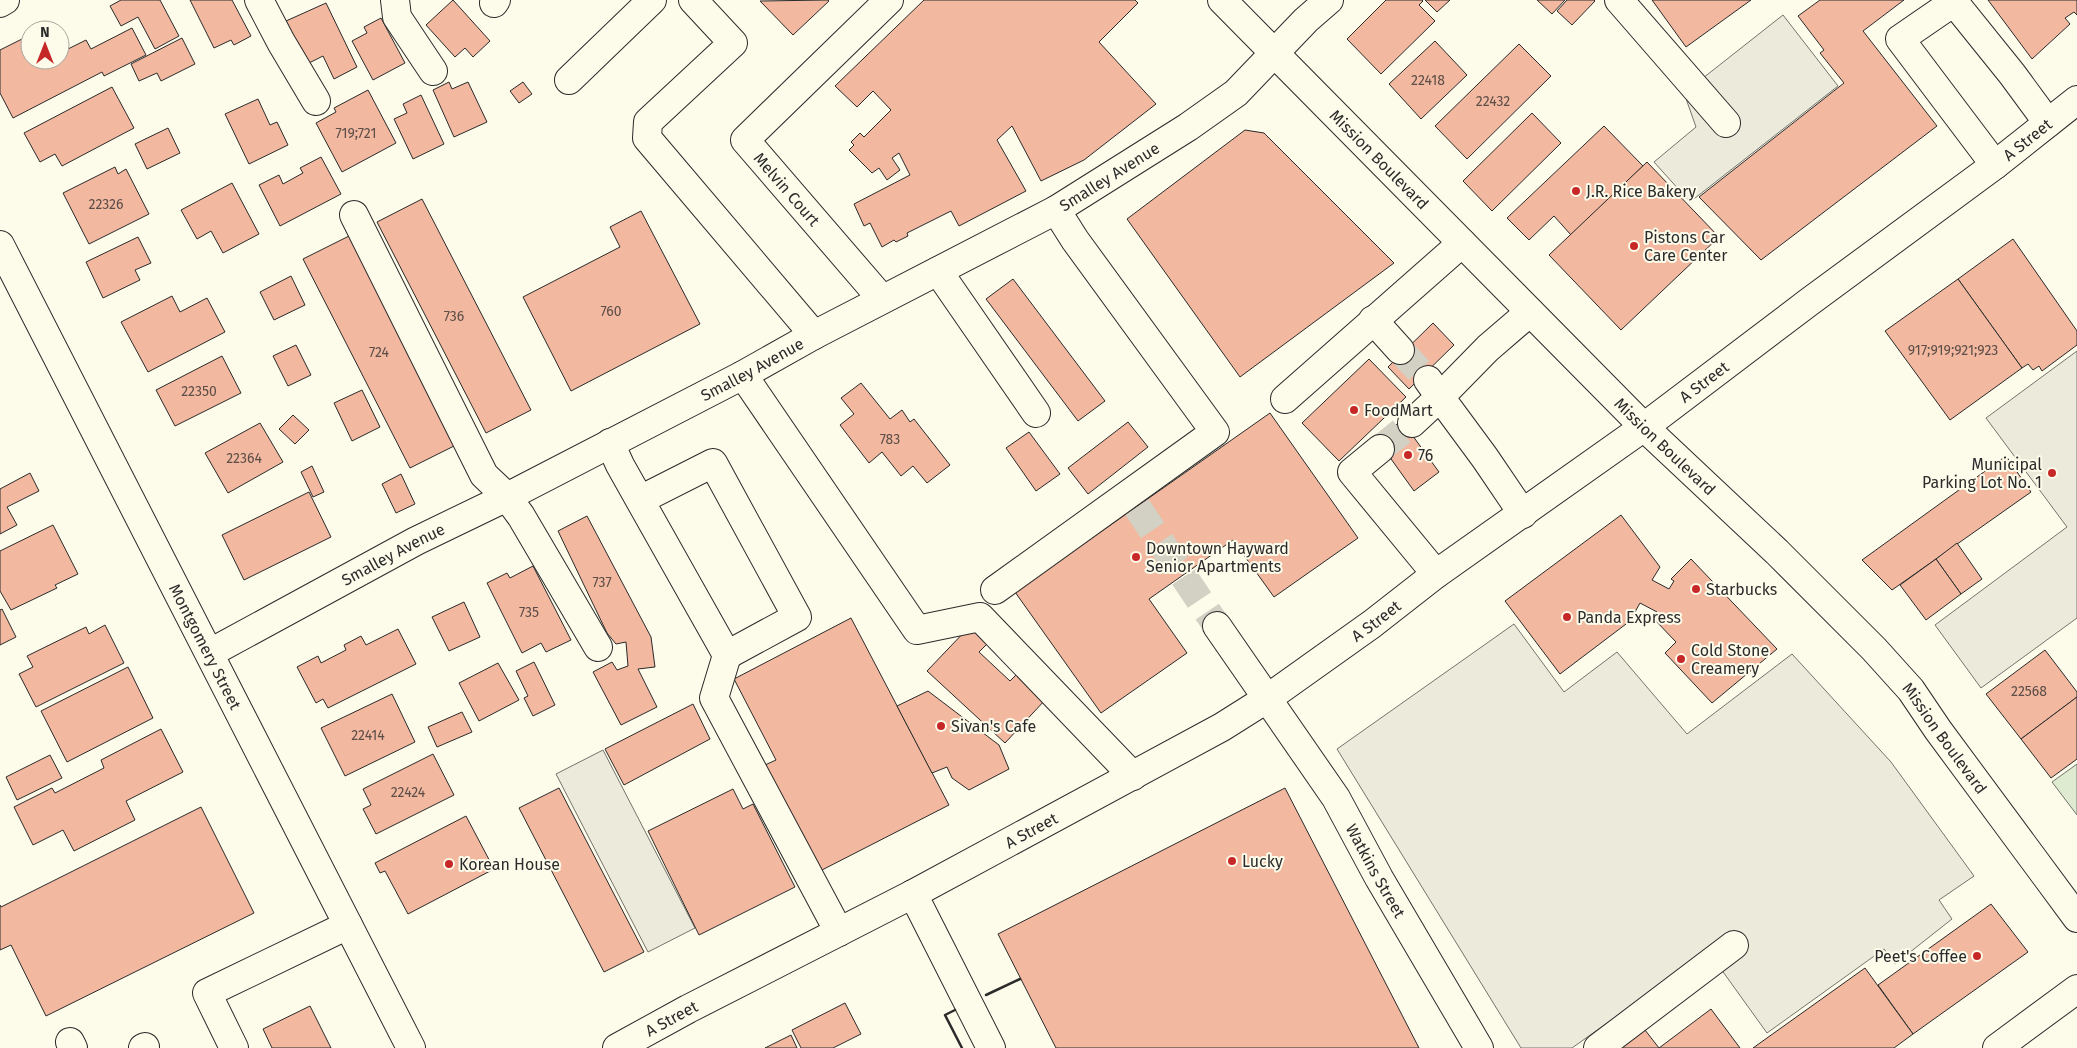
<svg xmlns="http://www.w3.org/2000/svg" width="2077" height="1048" font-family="'Fira Sans',sans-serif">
<rect width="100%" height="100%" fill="#fdfbea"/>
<path fill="#deebd1" stroke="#74746e" d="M 2077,764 L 2077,815 L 2052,782 Z"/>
<g fill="#eceadb" stroke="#74746e">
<path d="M 1783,15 L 1838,86 L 1690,202 L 1654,162 L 1696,127 L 1684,93 Z"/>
<path d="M 2077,351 L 2077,618 L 1981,688 L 1935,625 L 2067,527 L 1986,418 Z"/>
<path d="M 1514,624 L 1564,692 L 1617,652 L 1687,734 L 1792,654 L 1891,762 L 1974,876 L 1939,900 L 1952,919 L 1895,964 L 1884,949 L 1767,1033 L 1708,951 L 1572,1048 L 1521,1048 L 1337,749 Z"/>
<path d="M 603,750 L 695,928 L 648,952 L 556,774 Z"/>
</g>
<g fill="#f2b8a0" stroke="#2b2b2b">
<path d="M 121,0 L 160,0 L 179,36 L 155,49 L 138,17 L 121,26 L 110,6 Z"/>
<path d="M 190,0 L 232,0 L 251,36 L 234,45 L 231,40 L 214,48 Z"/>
<path d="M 453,0 L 490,41 L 473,57 L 465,48 L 455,57 L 426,25 Z"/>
<path d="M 828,0 L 829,1 L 793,35 L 760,1 Z"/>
<path d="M 924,0 L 1135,0 L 1138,3 L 1099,42 L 1156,104 L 1084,160 L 1041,181 L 1012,126 L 997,140 L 1026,191 L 959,226 L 951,211 L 907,233 L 908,236 L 896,242 L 894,240 L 882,247 L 870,223 L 864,226 L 854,204 L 910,175 L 899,153 L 892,158 L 900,170 L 887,180 L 879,168 L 872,173 L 849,150 L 854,145 L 851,142 L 860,133 L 864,137 L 891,110 L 873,91 L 857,107 L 835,86 Z"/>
<path d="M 1386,0 L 1422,0 L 1423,1 L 1419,5 L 1435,21 L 1381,74 L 1347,39 Z"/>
<path d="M 1425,0 L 1450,0 L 1437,12 Z"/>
<path d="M 1537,0 L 1565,0 L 1552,14 Z"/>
<path d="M 1567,0 L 1594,0 L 1595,1 L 1572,25 L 1557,11 Z"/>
<path d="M 1652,0 L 1751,0 L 1686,47 Z"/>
<path d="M 1820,0 L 1904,0 L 1863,31 L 1937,126 L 1761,260 L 1699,197 L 1844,83 L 1820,53 L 1824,50 L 1798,16 Z"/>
<path d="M 1988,0 L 2077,0 L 2077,15 L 2074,12 L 2065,18 L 2070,24 L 2032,59 Z"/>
<path d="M 326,3 L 357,67 L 334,79 L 323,56 L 307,64 L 286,21 Z"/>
<path d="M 381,18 L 405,63 L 373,80 L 352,41 L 367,33 L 364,27 Z"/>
<path d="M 132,28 L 146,55 L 104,76 L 102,72 L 13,118 L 0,93 L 0,50 L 30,35 L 30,60 L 60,60 L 60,53 L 86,40 L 91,49 Z"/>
<path d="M 182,38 L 195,64 L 161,81 L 157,73 L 139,81 L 131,64 Z"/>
<path d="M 1435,41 L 1467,75 L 1421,119 L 1389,84 Z"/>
<path d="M 1519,44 L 1551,76 L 1467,159 L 1435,126 Z"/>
<path d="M 449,82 L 452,89 L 468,82 L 487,122 L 454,137 L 433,90 Z"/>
<path d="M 523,82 L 532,94 L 519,103 L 510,91 Z"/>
<path d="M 112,87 L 134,128 L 62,166 L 55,154 L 40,162 L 24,133 Z"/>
<path d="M 368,90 L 396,143 L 342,172 L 316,123 L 336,112 L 334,108 Z"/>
<path d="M 421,95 L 444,144 L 413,159 L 394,119 L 407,113 L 403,104 Z"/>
<path d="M 258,99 L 270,125 L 277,122 L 288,145 L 249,164 L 225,114 Z"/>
<path d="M 1532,113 L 1561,143 L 1492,211 L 1463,181 Z"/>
<path d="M 1604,126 L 1643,166 L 1571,235 L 1554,216 L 1529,240 L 1507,218 Z"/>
<path d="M 168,128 L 180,153 L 147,169 L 135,144 Z"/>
<path d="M 1245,130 L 1264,133 L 1394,263 L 1240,377 L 1127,219 Z"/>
<path d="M 321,157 L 341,194 L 280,226 L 259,185 L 279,175 L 283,184 L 303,173 L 300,168 Z"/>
<path d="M 1647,162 L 1719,237 L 1621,330 L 1549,255 Z"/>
<path d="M 115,167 L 118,174 L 126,169 L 149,214 L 89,244 L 63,193 Z"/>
<path d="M 232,183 L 259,234 L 223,253 L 211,231 L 197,239 L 181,210 Z"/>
<path d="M 422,199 L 531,410 L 486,433 L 377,222 Z"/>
<path d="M 641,211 L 700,324 L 571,391 L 523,297 L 620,247 L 610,227 Z"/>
<path d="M 349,236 L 456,445 L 410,468 L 303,259 Z"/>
<path d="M 138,237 L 151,263 L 135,270 L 140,280 L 103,298 L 86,262 Z"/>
<path d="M 2013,239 L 2077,331 L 2077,345 L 2042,371 L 2039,366 L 2033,370 L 2028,364 L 2022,368 L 1958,279 Z"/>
<path d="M 291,276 L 305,305 L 274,320 L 260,292 Z"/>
<path d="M 1013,279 L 1105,401 L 1078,421 L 986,299 Z"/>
<path d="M 1958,279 L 2022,368 L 1950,420 L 1885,331 Z"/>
<path d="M 172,296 L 180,312 L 207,298 L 225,332 L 148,372 L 121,322 Z"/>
<path d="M 1433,323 L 1454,345 L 1409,389 L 1388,367 Z"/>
<path d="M 296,345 L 311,375 L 288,386 L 273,356 Z"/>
<path d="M 222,356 L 241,393 L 175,426 L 156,390 Z"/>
<path d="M 1369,359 L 1406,397 L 1339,461 L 1302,423 Z"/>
<path d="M 861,383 L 890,419 L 902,410 L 910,422 L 914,419 L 950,465 L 927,483 L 913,466 L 901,476 L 882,452 L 869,463 L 840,425 L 854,414 L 841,398 Z"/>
<path d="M 362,390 L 380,427 L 352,441 L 334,403 Z"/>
<path d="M 1270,413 L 1358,538 L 1274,597 L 1233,540 L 1149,599 L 1187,653 L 1101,713 L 1015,592 Z"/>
<path d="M 293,415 L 309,430 L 295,444 L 279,429 Z"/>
<path d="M 1402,421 L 1439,472 L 1414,491 L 1376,438 Z"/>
<path d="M 1128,422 L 1148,447 L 1088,494 L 1068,468 Z"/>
<path d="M 260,423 L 283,462 L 228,493 L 205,453 Z"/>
<path d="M 1029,432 L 1060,474 L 1036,491 L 1006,448 Z"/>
<path d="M 2006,456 L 2031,492 L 1892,590 L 1862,560 Z"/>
<path d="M 312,466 L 324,492 L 313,497 L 301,472 Z"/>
<path d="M 30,473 L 39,491 L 7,507 L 17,525 L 0,534 L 0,489 Z"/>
<path d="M 401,474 L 415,504 L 396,513 L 382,484 Z"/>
<path d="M 309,492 L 331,537 L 244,580 L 222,535 Z"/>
<path d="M 1621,515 L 1660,567 L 1652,580 L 1669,589 L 1674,581 L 1671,579 L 1691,559 L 1777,649 L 1712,703 L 1665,653 L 1676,642 L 1654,619 L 1657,612 L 1640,603 L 1630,621 L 1560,674 L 1505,601 Z"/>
<path d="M 587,516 L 651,637 L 655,667 L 638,669 L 657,707 L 621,725 L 593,672 L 612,662 L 617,670 L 628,666 L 626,642 L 616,644 L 607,633 L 558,531 Z"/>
<path d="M 53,525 L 78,574 L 55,585 L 57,588 L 11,610 L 0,591 L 0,551 Z"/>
<path d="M 1957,543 L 1982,579 L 1961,594 L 1936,559 Z"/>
<path d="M 1936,559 L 1961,594 L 1926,620 L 1900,585 Z"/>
<path d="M 533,566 L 571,640 L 546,652 L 541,643 L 522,653 L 487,583 L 507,573 L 510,578 Z"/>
<path d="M 464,602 L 480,637 L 449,651 L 432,617 Z"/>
<path d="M 2,609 L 16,637 L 0,645 L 0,610 Z"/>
<path d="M 851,618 L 949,805 L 820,871 L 765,765 L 776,760 L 734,679 Z"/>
<path d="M 105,625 L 124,663 L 36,707 L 19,674 L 33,667 L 27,656 L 86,627 L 89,634 Z"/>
<path d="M 969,627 L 987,644 L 979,652 L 1010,681 L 1018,673 L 1046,699 L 1005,743 L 927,671 Z"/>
<path d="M 398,629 L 416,664 L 328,708 L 323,699 L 316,703 L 297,667 L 318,656 L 321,663 L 346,650 L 344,645 L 361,636 L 366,645 Z"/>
<path d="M 2045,650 L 2077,692 L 2077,697 L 2021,739 L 1986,694 Z"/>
<path d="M 534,662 L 555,705 L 533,716 L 524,698 L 528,696 L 516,671 Z"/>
<path d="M 498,663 L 519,700 L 479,721 L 459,683 Z"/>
<path d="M 128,667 L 153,718 L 67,762 L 41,711 Z"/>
<path d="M 928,691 L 999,745 L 1009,769 L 969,790 L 952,778 L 947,767 L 932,773 L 897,706 Z"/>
<path d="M 392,694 L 415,742 L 345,776 L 321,728 Z"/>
<path d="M 2077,697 L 2077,759 L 2051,778 L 2021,739 Z"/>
<path d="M 693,704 L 710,739 L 624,785 L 605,749 Z"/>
<path d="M 462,712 L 472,732 L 437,747 L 428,727 Z"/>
<path d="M 161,729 L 183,772 L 126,801 L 135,820 L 74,851 L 63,830 L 33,845 L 14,807 L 52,788 L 55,793 L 104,768 L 101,760 Z"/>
<path d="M 433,754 L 454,795 L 376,834 L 363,809 L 371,805 L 363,789 Z"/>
<path d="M 50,755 L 62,778 L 17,800 L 6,777 Z"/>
<path d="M 559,788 L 644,952 L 604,972 L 519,808 Z"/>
<path d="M 1285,788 L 1419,1048 L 1056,1048 L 998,934 Z"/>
<path d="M 733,789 L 743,809 L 753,804 L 795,887 L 699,935 L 648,831 Z"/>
<path d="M 201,807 L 254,913 L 46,1016 L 11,945 L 0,950 L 0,905 L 1,907 Z"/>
<path d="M 466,816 L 494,869 L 408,914 L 385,871 L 380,873 L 375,863 Z"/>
<path d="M 1991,904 L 2028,952 L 1913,1034 L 1878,985 Z"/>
<path d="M 1865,968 L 1913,1034 L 1894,1048 L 1753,1048 Z"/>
<path d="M 845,1003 L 861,1034 L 833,1048 L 801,1048 L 792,1030 Z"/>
<path d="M 310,1006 L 331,1048 L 272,1048 L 263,1029 Z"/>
<path d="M 1711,1009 L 1740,1048 L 1659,1048 Z"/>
<path d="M 1645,1030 L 1659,1048 L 1621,1048 Z"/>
<path d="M 791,1035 L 797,1048 L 765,1048 Z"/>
</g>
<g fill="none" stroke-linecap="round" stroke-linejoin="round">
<g stroke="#d3d1c4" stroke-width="28" stroke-dasharray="28 14" stroke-linecap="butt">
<path d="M 1400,350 L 1428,380"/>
<path d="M 1380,449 L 1412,423"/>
<path d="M 1137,507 L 1217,626"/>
</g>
<defs>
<g id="minor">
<path d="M 259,0 L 281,42 L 316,101"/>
<path d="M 395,0 L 397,17 L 433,71"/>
<path d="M 693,0 L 733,43 L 648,122 L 647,138 L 814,335"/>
<path d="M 1619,0 L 1726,123"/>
<path d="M 0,3 L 5,0"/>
<path d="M 494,3 L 496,0"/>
<path d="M 569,80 L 652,0"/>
<path d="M 1995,165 L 1900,39 L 1954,2 L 2012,74 L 2048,123"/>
<path d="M 354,215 L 484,475 L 507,497 L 521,516 L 598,647"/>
<path id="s1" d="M 0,245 L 411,1048"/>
<path d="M 938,271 L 1036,413"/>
<path d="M 882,299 L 745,140 L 889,0"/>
<path d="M 1373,320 L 1400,350"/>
<path d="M 743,375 L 917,630 L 980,617 L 1133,776"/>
<path d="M 1285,399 L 1462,243"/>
<path d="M 1412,423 L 1440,397 L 1428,380"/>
<path d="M 610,443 L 620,465 L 727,655 L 797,617 L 713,463 L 640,500"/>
<path d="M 1380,449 L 1352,472 L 1436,574"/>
<path d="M 1523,514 L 1485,458 L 1440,397 L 1488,348 L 1530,312"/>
<path d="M 995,590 L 1215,432 L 1075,240 L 1056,210"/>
<path id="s2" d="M 1217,626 L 1336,798 L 1379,878 L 1479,1048"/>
<path id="s3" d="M 210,653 L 416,541 L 507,497 L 743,375 L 814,335 L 1056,210 L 1188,127 L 1236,93 L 1306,20 L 1329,0"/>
<path d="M 727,655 L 714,698 L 839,932"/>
<path d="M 913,894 L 991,1048"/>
<path d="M 70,1042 L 73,1048"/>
<path d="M 143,1048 L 145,1047"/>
<path d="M 234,1048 L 207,993 L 348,925"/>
<path d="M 1598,1048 L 1734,945"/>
<path d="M 1997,1048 L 2077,989"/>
</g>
<g id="major">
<path id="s4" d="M 1222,0 L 1644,427 L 1777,552 L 1874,649 L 1911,690 L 1938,730 L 2077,918"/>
<path id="s5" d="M 617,1048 L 688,1009 L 913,894 L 1222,727 L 1268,698 L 1372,624 L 1436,574 L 1644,427 L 1809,302 L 1995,165 L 2077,100"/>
</g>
</defs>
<use href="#minor" stroke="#2b2b2b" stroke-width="30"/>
<use href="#major" stroke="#2b2b2b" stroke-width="30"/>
<use href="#minor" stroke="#fdfbea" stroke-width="28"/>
<use href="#major" stroke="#fdfbea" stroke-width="28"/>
<g stroke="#2b2b2b" stroke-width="2.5">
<path d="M 986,995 L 1020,979"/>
<path d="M 955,1010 L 945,1015 L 962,1048"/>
</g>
</g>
<g fill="#c62828" stroke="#fdfbea" stroke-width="2">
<circle cx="1576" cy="191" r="5"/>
<circle cx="1634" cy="246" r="5"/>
<circle cx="1354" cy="410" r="5"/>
<circle cx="1408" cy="455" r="5"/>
<circle cx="2052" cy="473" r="5"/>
<circle cx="1136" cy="557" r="5"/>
<circle cx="1696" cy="589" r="5"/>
<circle cx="1567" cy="617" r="5"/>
<circle cx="1681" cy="659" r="5"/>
<circle cx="941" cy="726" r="5"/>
<circle cx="1232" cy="861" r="5"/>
<circle cx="449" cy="864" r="5"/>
<circle cx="1977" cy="956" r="5"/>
</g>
<g text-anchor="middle" stroke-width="4" stroke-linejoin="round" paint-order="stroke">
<g font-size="14" fill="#5d4e48">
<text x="1428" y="85">22418</text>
<text x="1493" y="106">22432</text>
<text x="356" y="138">719;721</text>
<text x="106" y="209">22326</text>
<text x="611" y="316">760</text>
<text x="454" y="321">736</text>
<text x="1953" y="355">917;919;921;923</text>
<text x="379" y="357">724</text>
<text x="199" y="396">22350</text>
<text x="890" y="444">783</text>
<text x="244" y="463">22364</text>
<text x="602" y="587">737</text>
<text x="529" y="617">735</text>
<text x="2029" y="696">22568</text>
<text x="368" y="740">22414</text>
<text x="408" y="797">22424</text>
</g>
<g font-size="16" fill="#2b2b2b" stroke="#fdfbea">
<text dy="6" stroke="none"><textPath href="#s5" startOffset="1682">A Street</textPath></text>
<text dy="6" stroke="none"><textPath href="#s4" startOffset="224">Mission Boulevard</textPath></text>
<text dy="6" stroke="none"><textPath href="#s3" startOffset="1018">Smalley Avenue</textPath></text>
<text transform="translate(787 189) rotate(49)" y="6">Melvin Court</text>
<text dy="6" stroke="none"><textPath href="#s3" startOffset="612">Smalley Avenue</textPath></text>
<text dy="6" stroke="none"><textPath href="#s5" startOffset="1278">A Street</textPath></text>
<text dy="6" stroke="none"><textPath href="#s4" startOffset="629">Mission Boulevard</textPath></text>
<text dy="6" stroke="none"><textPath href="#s3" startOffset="208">Smalley Avenue</textPath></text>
<text dy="6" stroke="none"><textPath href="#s5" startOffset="872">A Street</textPath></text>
<text dy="6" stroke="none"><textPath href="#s1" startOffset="451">Montgomery Street</textPath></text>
<text dy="6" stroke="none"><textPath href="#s4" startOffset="1034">Mission Boulevard</textPath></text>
<text dy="6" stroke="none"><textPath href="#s5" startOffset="468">A Street</textPath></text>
<text dy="6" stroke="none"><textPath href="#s2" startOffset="292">Watkins Street</textPath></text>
<text dy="6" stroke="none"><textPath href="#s5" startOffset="62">A Street</textPath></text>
</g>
<g font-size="16" fill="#2b2b2b" stroke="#fdfbea" text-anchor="start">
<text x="1586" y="197">J.R. Rice Bakery</text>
<text x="1644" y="243">Pistons Car<tspan x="1644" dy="18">Care Center</tspan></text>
<text x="1364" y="416">FoodMart</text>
<text x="1418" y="461">76</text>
<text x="2042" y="470" text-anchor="end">Municipal<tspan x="2042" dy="18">Parking Lot No. 1</tspan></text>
<text x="1146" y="554">Downtown Hayward<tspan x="1146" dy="18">Senior Apartments</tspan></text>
<text x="1706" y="595">Starbucks</text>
<text x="1577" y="623">Panda Express</text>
<text x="1691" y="656">Cold Stone<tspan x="1691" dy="18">Creamery</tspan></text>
<text x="951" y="732">Sivan's Cafe</text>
<text x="1242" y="867">Lucky</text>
<text x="459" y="870">Korean House</text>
<text x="1967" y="962" text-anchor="end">Peet's Coffee</text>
</g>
</g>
<g transform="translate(45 45)"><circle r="24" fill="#fdfbea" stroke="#a9a89e"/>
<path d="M0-4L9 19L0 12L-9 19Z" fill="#c62828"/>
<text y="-8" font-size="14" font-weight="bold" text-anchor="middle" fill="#2b2b2b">N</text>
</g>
</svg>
